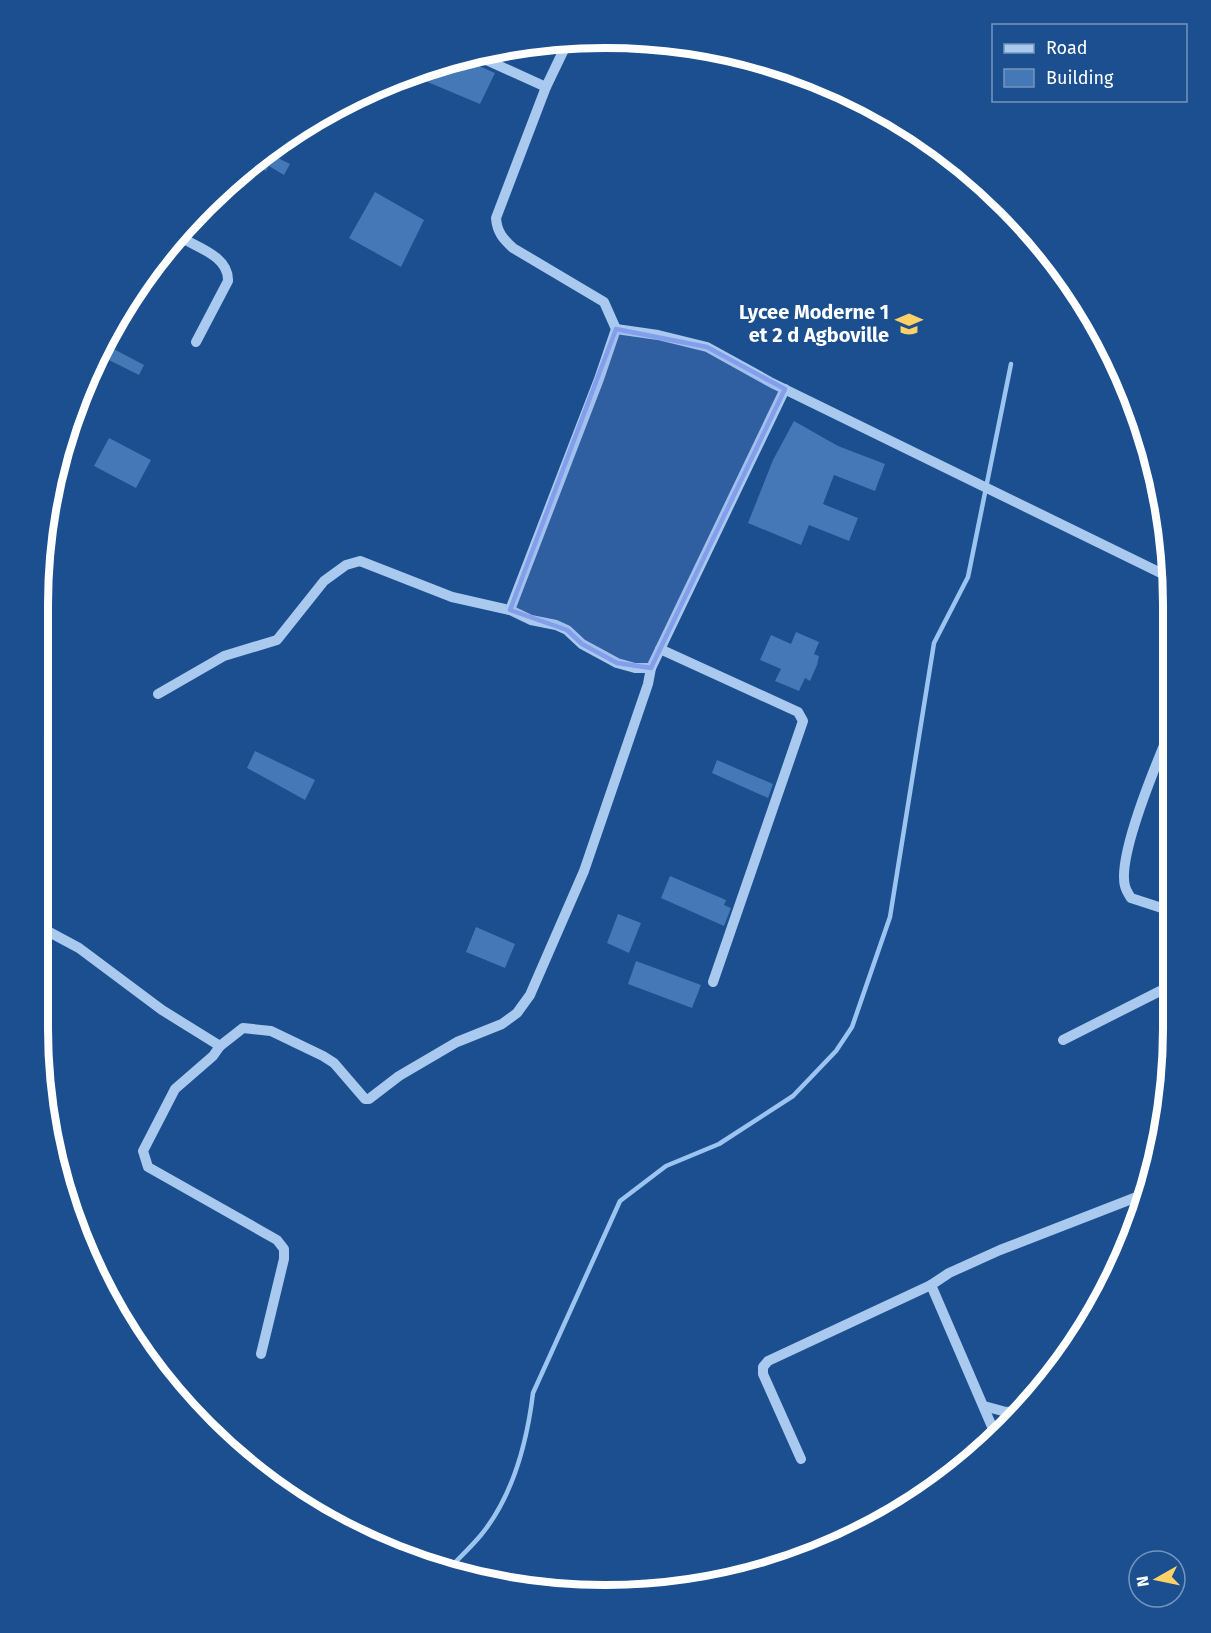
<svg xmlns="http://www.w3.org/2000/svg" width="1211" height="1633" font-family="'Fira Sans',sans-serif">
<rect width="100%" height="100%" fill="#1b4f8f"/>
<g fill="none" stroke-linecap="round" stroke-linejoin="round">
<path stroke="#9cc4f0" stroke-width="4.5" d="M 449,1569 C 459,1558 471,1547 481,1535 C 513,1496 527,1442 533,1393 L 620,1201 L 666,1166 L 719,1144 L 793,1096 L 836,1051 L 852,1027 L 890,917 L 934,643 L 968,577 L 1011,364"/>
</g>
<g fill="#4478b7">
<path d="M 459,57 L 495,73 L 480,104 L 418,78 L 422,71 Z"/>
<path d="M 281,141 L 274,156 L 290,164 L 284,175 L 269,166 L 266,171 L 251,164 L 260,155 Z"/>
<path d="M 375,192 L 424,220 L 401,267 L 349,238 Z"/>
<path d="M 108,346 L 144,365 L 139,375 L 103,357 Z"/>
<path d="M 794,421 L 838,446 L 885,464 L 875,491 L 834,475 L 823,504 L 858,518 L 849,541 L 809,525 L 801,545 L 748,523 L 773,460 Z"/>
<path d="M 109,438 L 151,460 L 136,488 L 94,466 Z"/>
<path d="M 796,632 L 819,642 L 814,654 L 819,656 L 817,665 L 810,681 L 805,678 L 799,691 L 775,681 L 781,669 L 760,660 L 771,635 L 791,644 Z"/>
<path d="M 255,751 L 315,780 L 305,800 L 247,768 Z"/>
<path d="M 717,760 L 773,784 L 768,798 L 712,773 Z"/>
<path d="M 670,876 L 726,900 L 724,905 L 731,908 L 724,926 L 661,898 Z"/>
<path d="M 618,914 L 641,923 L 629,953 L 607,943 Z"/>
<path d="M 476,927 L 515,944 L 505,968 L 466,952 Z"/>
<path d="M 636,961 L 701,985 L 692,1008 L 628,984 Z"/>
</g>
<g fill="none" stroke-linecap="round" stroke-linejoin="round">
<g stroke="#a9c9ee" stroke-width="10">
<path d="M 473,54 L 546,87"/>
<path d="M 182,238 C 199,248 229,257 228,281 L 196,342"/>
<path d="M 616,329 L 658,335 L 707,347 L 772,383 L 1169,577"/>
<path d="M 510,610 L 599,379 L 616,329 L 604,302 L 513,248 C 503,239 497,232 496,218 L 546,87 L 569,39"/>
<path d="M 660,649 L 798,712 L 803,721 L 713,982"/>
<path d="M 651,668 L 785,389"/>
<path d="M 1170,731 C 1157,762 1117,856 1125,886 C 1126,890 1129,895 1131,898 L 1171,911"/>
<path d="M 38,926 L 79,948 L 162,1010 L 220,1046 L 243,1028 L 271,1031 L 323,1056 L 334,1063 L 365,1099 L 369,1099 L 399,1076 L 457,1042 L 502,1024 L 517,1013 L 530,995 L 584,871 L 648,684 L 651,668 L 635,668 L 617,663 L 582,644 L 567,630 L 556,625 L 531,620 L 510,610 L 452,597 L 360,561 L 346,565 L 324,581 L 277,640 L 224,656 L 158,694"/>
<path d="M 1063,1040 L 1172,985"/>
<path d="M 220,1046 L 213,1056 L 175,1089 L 143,1151 L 148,1167 L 277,1240 L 284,1249 L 284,1259 L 261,1354"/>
<path d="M 984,1406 L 1006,1412 L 1024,1410"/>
<path d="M 996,1436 L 931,1285 L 949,1273 L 1000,1250 L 1147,1193"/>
<path d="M 801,1459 L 763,1374 L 763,1367 L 768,1361 L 931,1285"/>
</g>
</g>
<path fill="#839eea" fill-opacity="0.2" stroke="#839eea" stroke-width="4.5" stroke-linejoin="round" d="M 616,329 L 707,347 L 785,389 L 651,668 L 617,663 L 582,644 L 567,630 L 510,610 Z"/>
<defs>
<symbol id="school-bare" viewBox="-9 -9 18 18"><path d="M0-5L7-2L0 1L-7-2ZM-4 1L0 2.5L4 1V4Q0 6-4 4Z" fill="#ffd166" stroke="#1b4f8f" stroke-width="2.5" paint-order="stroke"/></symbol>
</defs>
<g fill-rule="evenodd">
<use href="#school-bare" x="890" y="305" width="38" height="38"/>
</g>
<g text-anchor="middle" stroke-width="4.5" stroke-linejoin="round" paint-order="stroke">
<g font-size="20" font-weight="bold" fill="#fff" stroke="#1b4f8f" text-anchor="end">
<text x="889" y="319">Lycee Moderne 1<tspan x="889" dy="23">et 2 d Agboville</tspan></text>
</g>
</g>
<path d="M0 0H1211V1633H0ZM605 48H606A557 557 0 0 1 1163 605V1028A557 557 0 0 1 606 1585H605A557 557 0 0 1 48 1028V605A557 557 0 0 1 605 48Z" fill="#1b4f8f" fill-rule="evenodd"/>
<path fill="none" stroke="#fff" stroke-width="8" d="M605 48H606A557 557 0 0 1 1163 605V1028A557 557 0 0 1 606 1585H605A557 557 0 0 1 48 1028V605A557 557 0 0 1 605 48Z"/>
<rect x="992" y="24" width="195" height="78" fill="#1b4f8f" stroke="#7695bc" stroke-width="1.5"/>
<rect x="1004" y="44" width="30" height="9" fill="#a9c9ee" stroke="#7695bc" stroke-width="1.5"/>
<text x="1046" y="54" font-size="18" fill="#ffffff">Road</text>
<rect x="1004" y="69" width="30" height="18" fill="#4478b7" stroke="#7695bc" stroke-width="1.5"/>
<text x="1046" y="84" font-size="18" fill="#ffffff">Building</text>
<g transform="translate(1157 1579) rotate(261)"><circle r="28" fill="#1b4f8f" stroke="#7695bc" stroke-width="1.5"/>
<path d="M0-4.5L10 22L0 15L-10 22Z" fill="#ffd166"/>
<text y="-9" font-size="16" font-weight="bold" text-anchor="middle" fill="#ffffff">N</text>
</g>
</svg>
